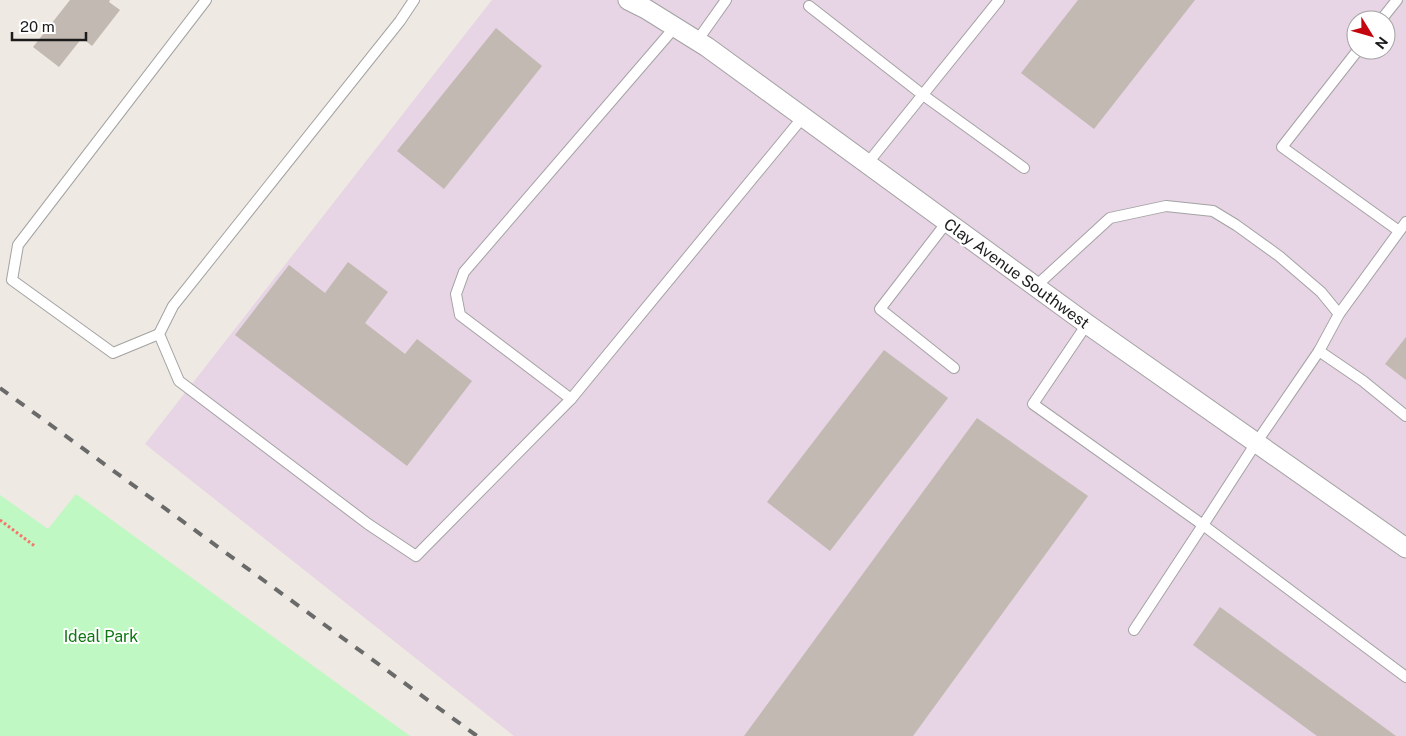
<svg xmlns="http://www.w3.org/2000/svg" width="1406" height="736" font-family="'Public Sans',sans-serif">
<rect width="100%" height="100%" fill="#eee9e2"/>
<path fill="#e7d4e4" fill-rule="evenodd" d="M 492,0 L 1406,0 L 1406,736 L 514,736 L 145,444 ZM 1356,20 L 1386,20 L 1386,50 L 1356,50 Z"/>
<path fill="#bff8c2" d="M 76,494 L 410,736 L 0,736 L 0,495 L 48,529 Z"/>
<g fill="#c2b9b2">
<path d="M 70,0 L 110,0 L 109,2 L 120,10 L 92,46 L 82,38 L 59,67 L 33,47 Z"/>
<path d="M 1078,0 L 1195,0 L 1094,129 L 1021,73 Z"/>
<path d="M 496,28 L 542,66 L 444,189 L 397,151 Z"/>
<path d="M 348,262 L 388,292 L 365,323 L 405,354 L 417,339 L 472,381 L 407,466 L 235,335 L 289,265 L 325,293 Z"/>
<path d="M 1406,337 L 1406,380 L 1385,364 Z"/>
<path d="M 884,350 L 948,398 L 830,551 L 767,502 Z"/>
<path d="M 977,418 L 1088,496 L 913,736 L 744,736 Z"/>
<path d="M 1220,607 L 1396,736 L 1317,736 L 1193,645 Z"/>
</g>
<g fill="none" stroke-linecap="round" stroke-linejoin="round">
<defs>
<g id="lane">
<path d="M 414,0 L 400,21 L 173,306 L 159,334 L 179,381 L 368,524 L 416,556 L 571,399 L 460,315 L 456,294 L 464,272 L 675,27"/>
<path d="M 809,6 L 923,95 L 1024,168"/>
<path d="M 1381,20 L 1397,0"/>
<path d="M 697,41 L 726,0"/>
<path d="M 1358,50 L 1282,147 L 1399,231"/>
<path d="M 867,164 L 999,0"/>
<path d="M 947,222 L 880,309 L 954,368"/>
<path d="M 1036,286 L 1110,218 L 1166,206 L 1213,211 L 1236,225 L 1279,256 L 1321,292 L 1339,314 L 1319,351 L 1256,443 L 1203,525 L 1033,404 L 1087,324"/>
<path d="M 1339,314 L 1406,222"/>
<path d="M 159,334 L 113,353 L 12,280 L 18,245 L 206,0"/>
<path d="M 1319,351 L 1363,381 L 1406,416"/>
<path d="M 571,399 L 803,117"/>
<path d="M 1134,630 L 1203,525 L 1406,677"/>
</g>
<path id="street" d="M 628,0 L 646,9 L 707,47 L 1087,324 L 1406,548"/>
</defs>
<use href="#lane" stroke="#a3a3a3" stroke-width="12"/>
<use href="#street" stroke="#a3a3a3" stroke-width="21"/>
<path stroke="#f6746b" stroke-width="3" stroke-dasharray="2.5 2.5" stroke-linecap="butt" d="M 0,520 L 36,547"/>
<use href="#lane" stroke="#fff" stroke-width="10"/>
<use href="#street" stroke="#fff" stroke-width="19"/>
<path stroke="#6a6a6a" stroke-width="4" stroke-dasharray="10 10" stroke-linecap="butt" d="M 0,388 L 477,736"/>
</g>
<g text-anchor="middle" stroke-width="4" stroke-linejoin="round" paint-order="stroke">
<g font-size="16" fill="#1c1c1c" stroke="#fff">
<text transform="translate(1017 273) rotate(36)" y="6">Clay Avenue Southwest</text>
</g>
<g font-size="16" fill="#0e7712" stroke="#fff">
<text x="101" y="642">Ideal Park</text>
</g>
</g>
<g transform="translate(1371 35) rotate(127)"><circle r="24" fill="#ffffff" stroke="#a4a4a4"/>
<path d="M0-4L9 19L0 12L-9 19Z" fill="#c4050d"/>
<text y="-8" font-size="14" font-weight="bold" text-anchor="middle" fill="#1c1c1c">N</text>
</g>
<path d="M12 32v8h74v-8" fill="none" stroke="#1c1c1c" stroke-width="2.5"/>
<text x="20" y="32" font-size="15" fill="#1c1c1c" stroke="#ffffff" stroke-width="4" paint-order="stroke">20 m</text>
</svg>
